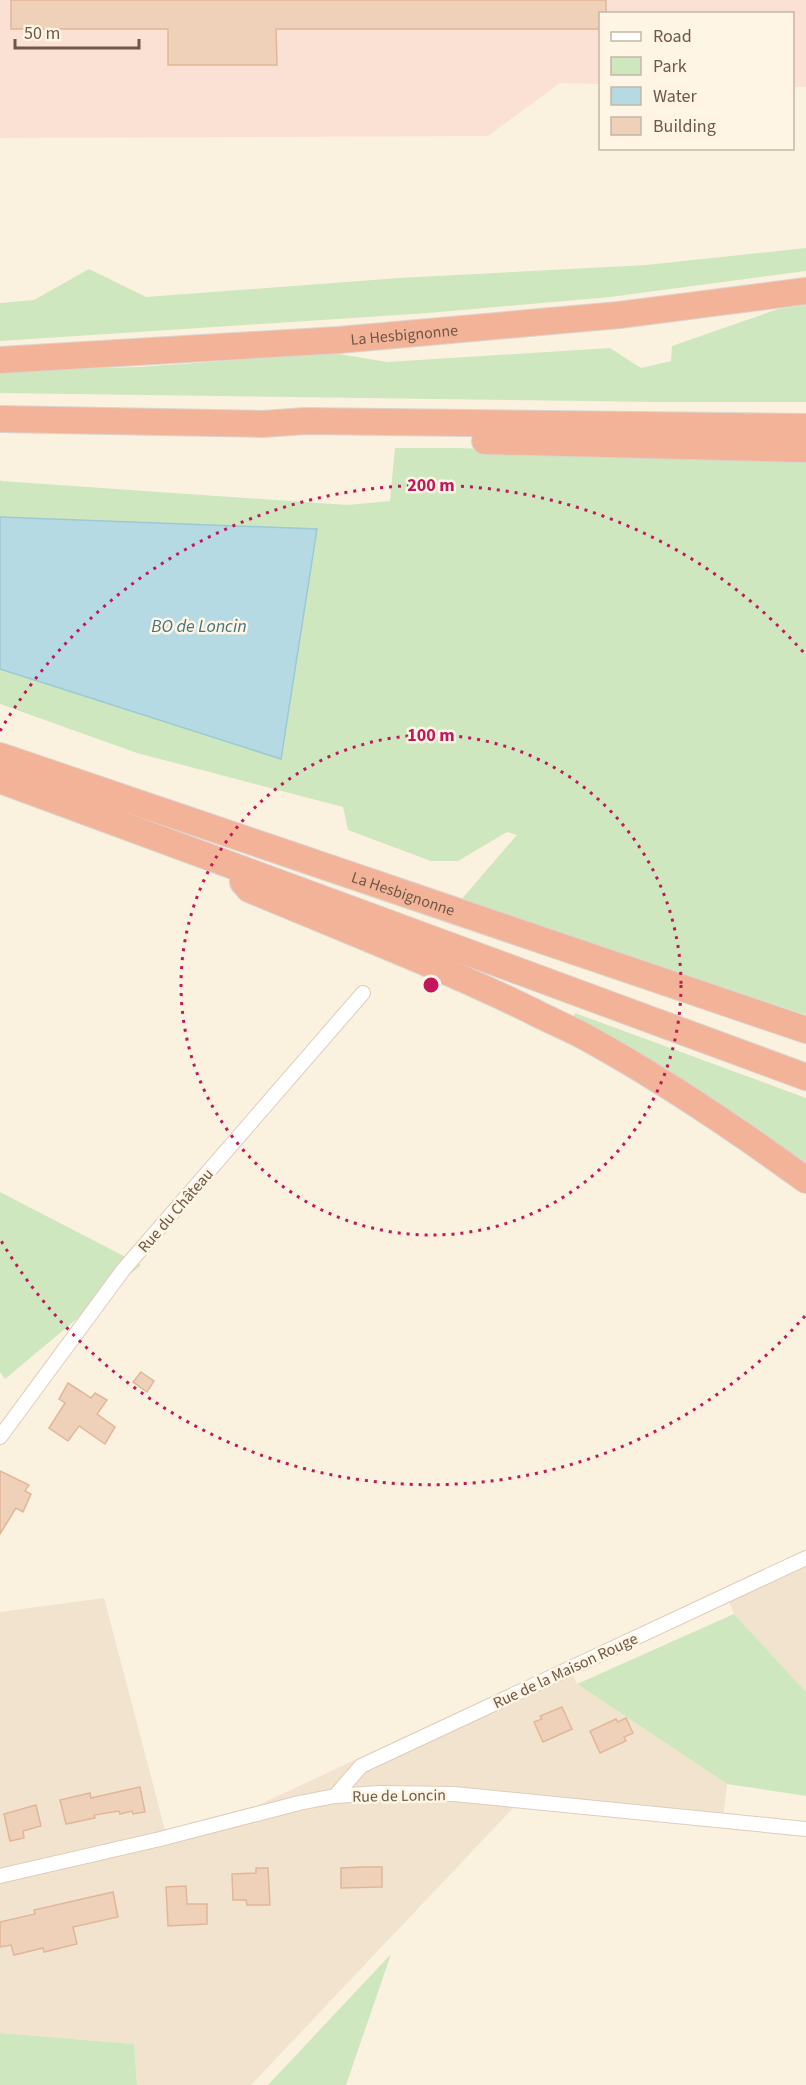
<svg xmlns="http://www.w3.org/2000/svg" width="806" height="2085" font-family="'Source Sans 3',sans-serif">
<rect width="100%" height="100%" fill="#fbf1df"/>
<g fill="#f2e3ce">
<path d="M 806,1556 L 806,1692 L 734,1614 L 724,1588 Z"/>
<path d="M 104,1598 L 166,1834 L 239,1814 L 566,1662 L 577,1684 L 727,1784 L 722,1826 L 515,1806 L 251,2085 L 137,2085 L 134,2044 L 0,2033 L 0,1612 Z"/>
</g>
<path fill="#fbe1d3" d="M 0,0 L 806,0 L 806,87 L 793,87 L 792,14 L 600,14 L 600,84 L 560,83 L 488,136 L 0,138 Z"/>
<g fill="#cee7bf">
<path d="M 806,248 L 806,271 L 610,297 L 428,313 L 0,341 L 0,303 L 34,300 L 89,269 L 146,297 L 399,278 L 646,265 Z"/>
<path d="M 806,305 L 806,402 L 658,402 L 0,393 L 0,371 L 140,367 L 333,353 L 387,362 L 610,348 L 641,368 L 671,361 L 672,346 L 778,309 Z"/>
<path d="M 395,448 L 457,448 L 806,459 L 806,1015 L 460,901 L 517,835 L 507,832 L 458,861 L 431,861 L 348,830 L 343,807 L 137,753 L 0,704 L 0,669 L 281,758 L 317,529 L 0,517 L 0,479 L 1,481 L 348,505 L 390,501 Z"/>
<path d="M 575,1013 L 806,1098 L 806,1166 L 573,1018 Z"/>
<path d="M 0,1192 L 141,1265 L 5,1379 L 0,1372 Z"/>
<path d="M 734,1614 L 806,1692 L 806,1796 L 727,1784 L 577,1684 Z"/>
<path d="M 391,1954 L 346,2085 L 268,2085 Z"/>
<path d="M 0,2033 L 134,2044 L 137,2085 L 0,2085 Z"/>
</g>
<path fill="#b5dae3" stroke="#9cc9d4" stroke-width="1.5" d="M 0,517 L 317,529 L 281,759 L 0,669 Z"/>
<g fill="#efd0b8" stroke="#e1b799" stroke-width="1.5">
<path d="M 11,0 L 606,0 L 606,14 L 600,14 L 600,29 L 276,29 L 277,65 L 168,65 L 168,29 L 11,29 Z"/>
<path d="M 141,1372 L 154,1381 L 147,1392 L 133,1382 Z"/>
<path d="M 68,1383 L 91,1398 L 95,1393 L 107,1400 L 97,1414 L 115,1427 L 105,1444 L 79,1426 L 68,1441 L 49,1428 L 65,1403 L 59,1399 Z"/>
<path d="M 0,1471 L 29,1485 L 25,1491 L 31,1494 L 23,1512 L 16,1508 L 0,1534 Z"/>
<path d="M 562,1707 L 572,1729 L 543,1742 L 534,1722 L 542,1719 L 540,1716 Z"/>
<path d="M 626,1718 L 633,1733 L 624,1737 L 626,1741 L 600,1753 L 590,1731 L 616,1719 L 618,1722 Z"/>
<path d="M 140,1787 L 145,1812 L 133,1814 L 132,1811 L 120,1814 L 119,1811 L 94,1815 L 95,1818 L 66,1824 L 60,1800 L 90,1793 L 91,1798 Z"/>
<path d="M 36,1805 L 41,1826 L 23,1831 L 24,1838 L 10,1841 L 4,1814 Z"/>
<path d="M 362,1867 L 382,1867 L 382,1887 L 341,1888 L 341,1868 Z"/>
<path d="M 256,1868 L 268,1868 L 270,1905 L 247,1905 L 246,1900 L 233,1900 L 232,1874 L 256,1873 Z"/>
<path d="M 186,1886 L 187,1904 L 207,1904 L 207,1924 L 168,1926 L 166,1887 Z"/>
<path d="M 113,1892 L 118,1917 L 73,1927 L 77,1944 L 44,1952 L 43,1948 L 14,1955 L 11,1945 L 0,1947 L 0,1922 L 35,1914 L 34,1910 Z"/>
</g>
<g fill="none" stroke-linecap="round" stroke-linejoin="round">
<defs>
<g id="minor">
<path d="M 0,1437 L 123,1270 L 363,993"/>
<path d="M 335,1796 L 361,1766 L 806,1558"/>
<path d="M 0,1876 L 160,1839 L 299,1803 L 335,1796 L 379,1793 L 454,1794 L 806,1829"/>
</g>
<g id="motorway">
<path id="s1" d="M 0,360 L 339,340 L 619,315 L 806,291"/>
<path d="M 0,419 L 263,424 L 305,421 L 806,427"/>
<path d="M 485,441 L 806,449"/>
<path id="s2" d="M 0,756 L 806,1030"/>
<path d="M 0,780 L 806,1077"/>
<path d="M 243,882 L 249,889 C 344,929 440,966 532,1011 C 551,1021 571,1029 589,1039 C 665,1081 736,1129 806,1180"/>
</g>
</defs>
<use href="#minor" stroke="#decdbc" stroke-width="16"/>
<use href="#motorway" stroke="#dad4cf" stroke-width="28"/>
<use href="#minor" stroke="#fff" stroke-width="14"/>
<use href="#motorway" stroke="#f3b398" stroke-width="26"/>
</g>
<g fill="none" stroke="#c2185b" stroke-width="3" stroke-dasharray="3 6">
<circle cx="431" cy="985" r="250"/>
<path d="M805 1316A500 500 0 0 1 0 1239M0 731A500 500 0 0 1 805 654"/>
</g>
<g text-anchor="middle" stroke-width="5" stroke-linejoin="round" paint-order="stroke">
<g font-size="16" fill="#705848" stroke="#fef5e5">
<text dy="6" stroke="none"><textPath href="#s1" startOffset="405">La Hesbignonne</textPath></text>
<text dy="6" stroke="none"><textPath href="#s2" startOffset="426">La Hesbignonne</textPath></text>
<text transform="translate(175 1210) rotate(-49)" y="6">Rue du Château</text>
<text transform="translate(565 1670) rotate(-25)" y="6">Rue de la Maison Rouge</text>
<text transform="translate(399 1795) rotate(-1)" y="6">Rue de Loncin</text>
</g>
<g font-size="18" font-style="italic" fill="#437583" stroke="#fef5e5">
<text x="199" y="632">BO de Loncin</text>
</g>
</g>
<circle cx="431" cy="985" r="9" fill="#c2185b" stroke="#fef5e5" stroke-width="3"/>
<g font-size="18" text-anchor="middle" font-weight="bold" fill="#c2185b" stroke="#fef5e5" stroke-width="5" stroke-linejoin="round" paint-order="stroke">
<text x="431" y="491">200 m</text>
<text x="431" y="741">100 m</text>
</g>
<rect x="599" y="12" width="195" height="138" fill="#fef5e5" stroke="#c5b6a6" stroke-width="1.5"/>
<rect x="611" y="32" width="30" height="9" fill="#ffffff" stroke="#c5b6a6" stroke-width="1.5"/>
<text x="653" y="42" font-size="18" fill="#705848">Road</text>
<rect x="611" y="57" width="30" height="18" fill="#cee7bf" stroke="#c5b6a6" stroke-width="1.5"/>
<text x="653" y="72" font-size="18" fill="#705848">Park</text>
<rect x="611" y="87" width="30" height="18" fill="#b5dae3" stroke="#c5b6a6" stroke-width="1.5"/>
<text x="653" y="102" font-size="18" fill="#705848">Water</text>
<rect x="611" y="117" width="30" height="18" fill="#efd0b8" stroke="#c5b6a6" stroke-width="1.5"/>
<text x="653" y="132" font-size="18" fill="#705848">Building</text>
<path d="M15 39v9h124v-9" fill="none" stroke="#705848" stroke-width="3"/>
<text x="24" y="39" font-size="18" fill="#705848" stroke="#fef5e5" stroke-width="4.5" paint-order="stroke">50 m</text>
</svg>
